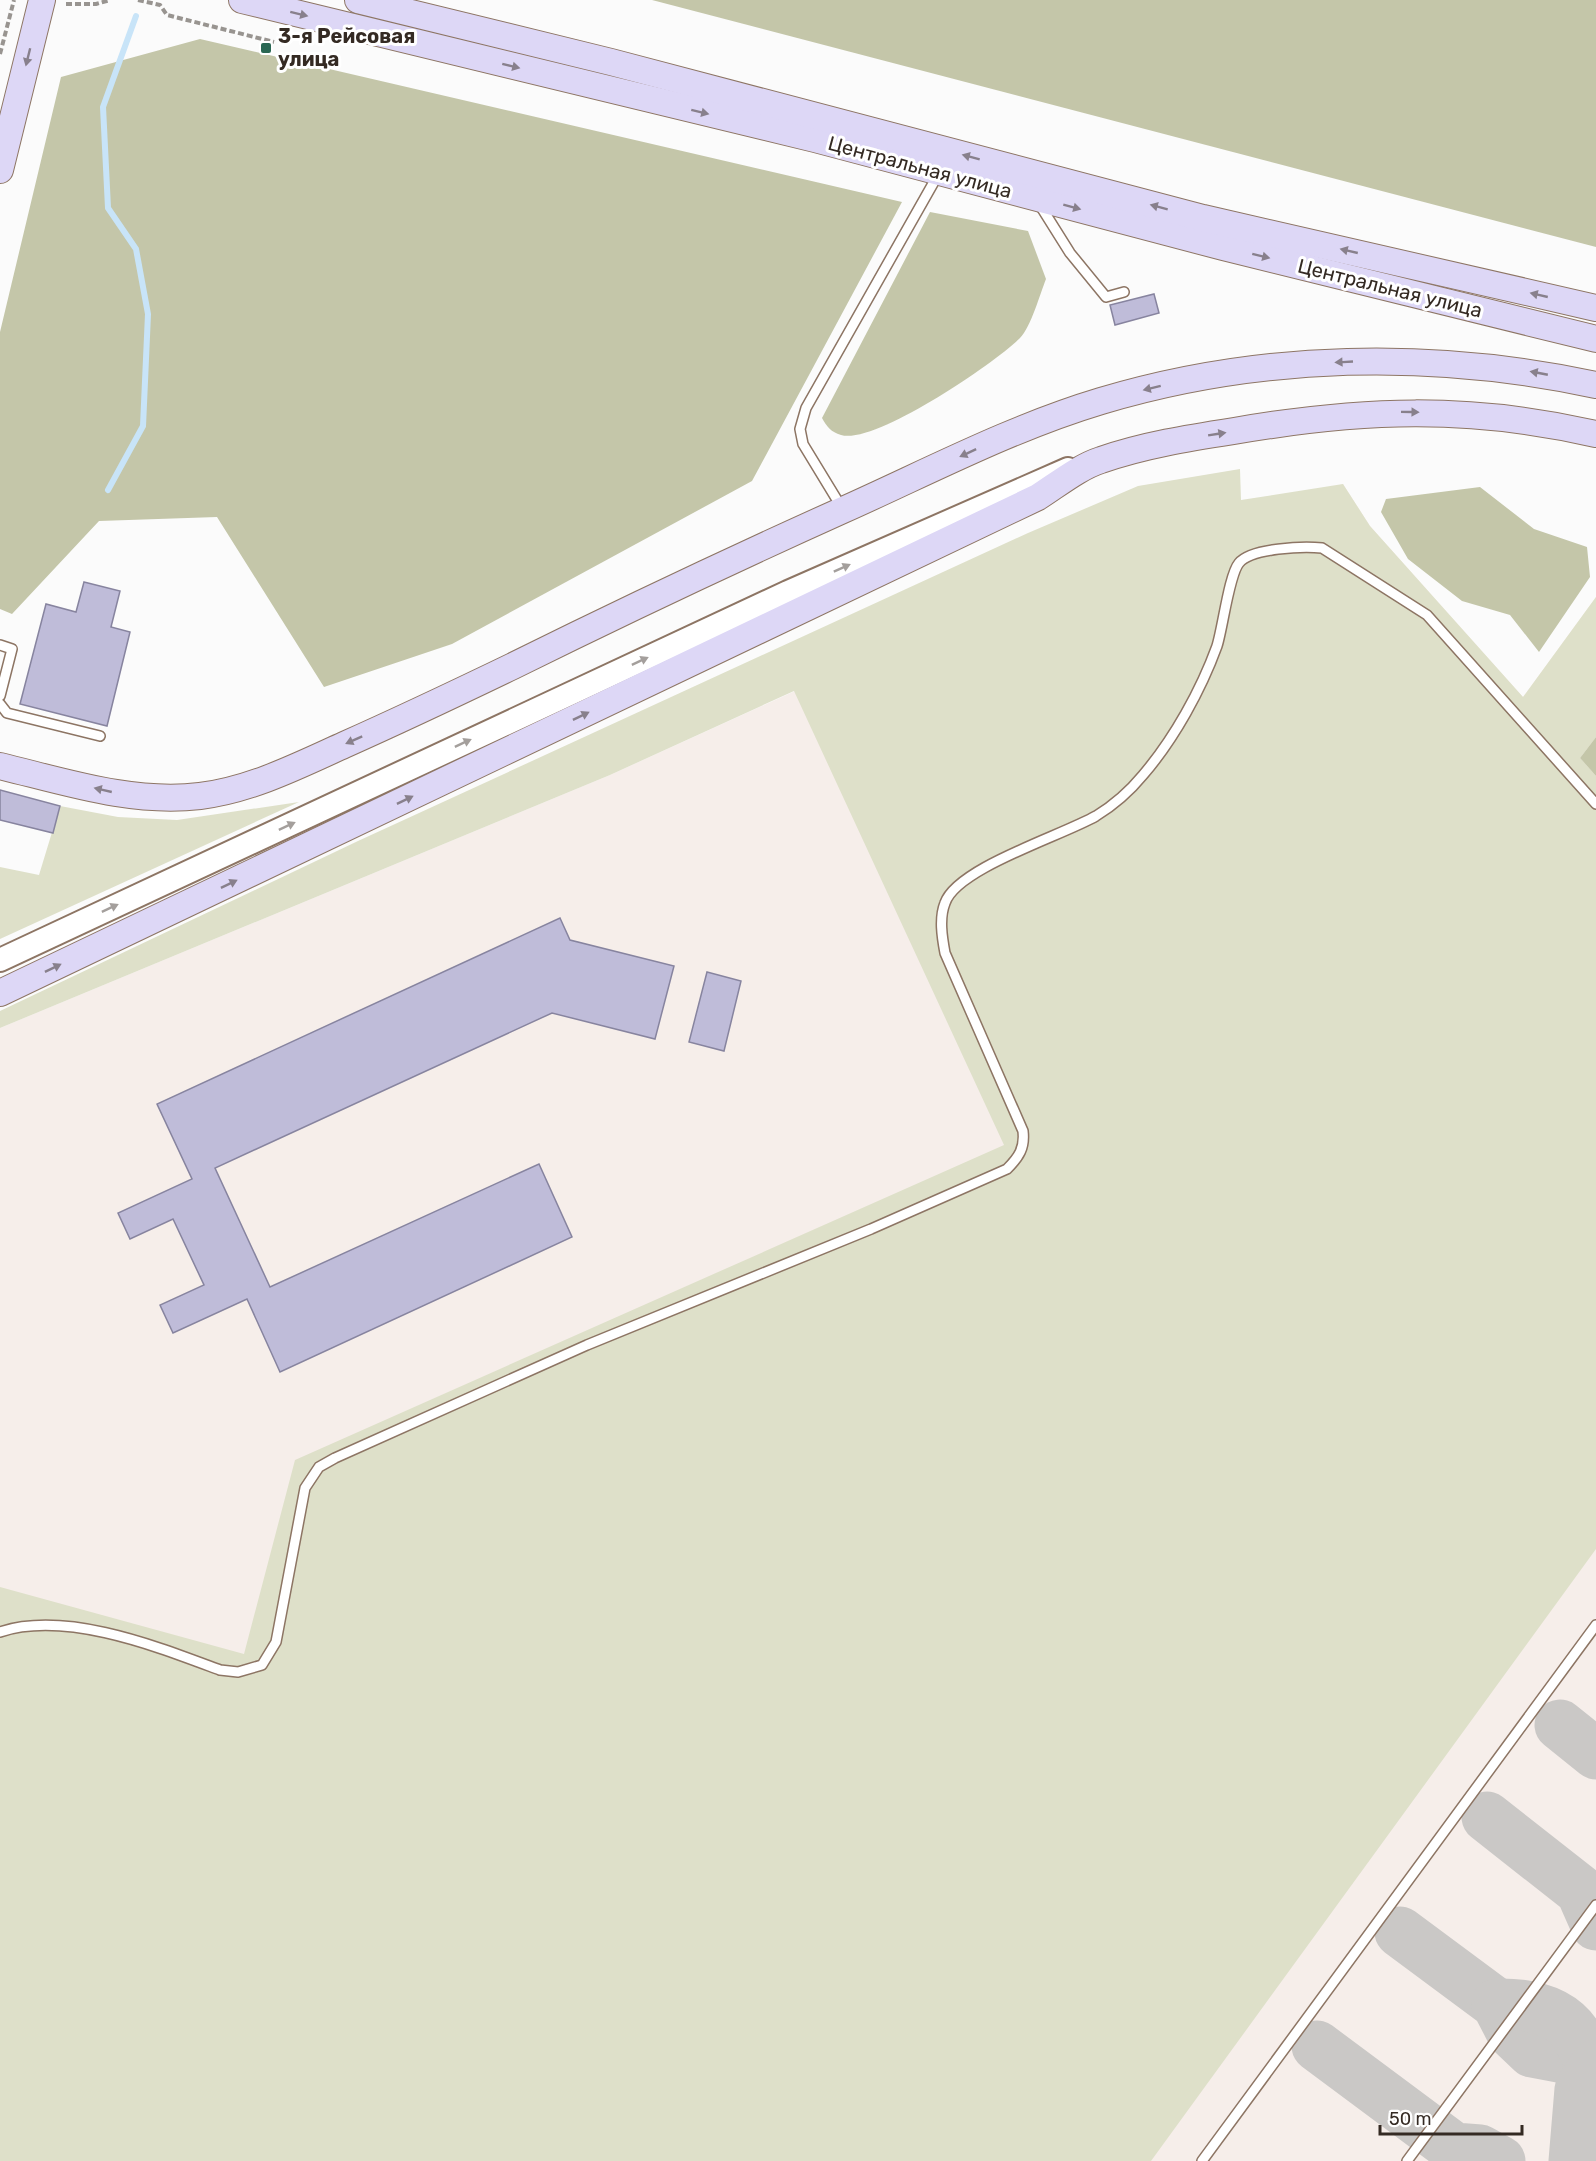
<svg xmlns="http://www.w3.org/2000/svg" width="1596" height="2161" font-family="Rubik,sans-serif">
<rect width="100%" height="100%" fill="#fbfbfb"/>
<path fill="#f6eeea" d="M 1343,484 L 1370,526 L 1523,697 L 1596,597 L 1596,737 L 1580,758 L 1596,776 L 1596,2161 L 0,2161 L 0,1028 L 610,775 L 995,600 Z"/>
<g fill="#dee0c9">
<path d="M 1240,469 L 1241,500 L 1343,484 L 1370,526 L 1523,697 L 1596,597 L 1596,737 L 1580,758 L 1596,776 L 1596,1549 L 1151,2161 L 0,2161 L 0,1587 L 244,1654 L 295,1460 L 1004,1145 L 794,691 L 610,775 L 0,1028 L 0,1011 L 358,841 L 1028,533 L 1138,486 Z"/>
<path d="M 299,802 L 0,939 L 0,867 L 39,875 L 60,806 L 118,817 L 177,820 Z"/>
</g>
<g fill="#c4c6a9">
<path d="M 652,0 L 1596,0 L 1596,247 Z"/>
<path d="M 200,39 L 902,202 L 752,481 L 452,644 L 324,687 L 217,517 L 99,521 L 12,614 L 0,609 L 0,332 L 61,77 Z"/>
<path d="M 930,212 L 1028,231 L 1046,279 C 1040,294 1031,327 1020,338 C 995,363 875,445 841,435 C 831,432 827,427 822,418 Z"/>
<path d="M 1480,487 L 1534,529 L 1587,547 L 1590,577 L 1539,652 L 1510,615 L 1462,601 L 1408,559 L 1381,512 L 1386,499 Z"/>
<path d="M 1596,737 L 1596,776 L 1580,758 Z"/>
</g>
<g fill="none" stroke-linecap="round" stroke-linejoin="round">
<path stroke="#c8e4f8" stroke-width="6" d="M 108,490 L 143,426 L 148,314 L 136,249 L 108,208 L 103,107 L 136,16"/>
<g stroke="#cac8c6" stroke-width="51">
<path d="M 1560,1725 L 1596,1754"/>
<path d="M 1487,1817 L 1581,1891 L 1596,1925"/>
<path d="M 1400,1932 L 1497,2004 L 1512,2033 L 1532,2052 L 1569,2059 L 1596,2054"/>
<path d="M 1497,2004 C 1548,2003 1581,2019 1590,2072"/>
<path d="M 1317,2046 L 1454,2148 L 1480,2150 L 1500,2161"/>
<path d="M 1574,2161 L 1580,2089 L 1596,2065"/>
</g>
</g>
<g fill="#bfbcd9" stroke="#87849f" stroke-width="1.5">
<path d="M 1154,294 L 1159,313 L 1115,325 L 1110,305 Z"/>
<path d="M 84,582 L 120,591 L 111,627 L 130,632 L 107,726 L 20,704 L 46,604 L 76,612 Z"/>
<path d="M 0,790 L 60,806 L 53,833 L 0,820 Z"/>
<path d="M 560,918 L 570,940 L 674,966 L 655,1039 L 552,1013 L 215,1168 L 270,1287 L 539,1164 L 572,1237 L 280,1372 L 247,1299 L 173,1333 L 160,1305 L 204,1285 L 173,1219 L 130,1239 L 118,1213 L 192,1179 L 157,1104 Z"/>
<path d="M 707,972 L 741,981 L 724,1051 L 689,1042 Z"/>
</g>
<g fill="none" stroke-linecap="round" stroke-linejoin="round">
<defs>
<g id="service">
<path d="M 1038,202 L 1070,253 L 1106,297 L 1124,292"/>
<path d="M 842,508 L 803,444 L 800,429 L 806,408 L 939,173"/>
<path d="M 0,645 L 12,649 L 0,696"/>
<path d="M 0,704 L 7,713 L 100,736"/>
<path d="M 0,1632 C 66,1610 158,1647 220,1670 L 238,1672 L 262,1665 L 276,1642 L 305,1488 L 319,1467 L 335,1458 L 587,1345 L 871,1229 L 1007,1169 C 1019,1157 1025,1148 1023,1131 L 945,953 C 942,937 939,918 945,903 C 957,868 1061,836 1096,816 C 1114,805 1129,792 1143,775 C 1174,739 1201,690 1217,646 C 1223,627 1229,575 1239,563 C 1251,548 1304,546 1322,548 L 1427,615 L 1596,804"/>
<path d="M 1202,2161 L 1596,1625"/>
<path d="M 1407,2161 L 1596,1905"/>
</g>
<path id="tertiary" d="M 0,960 L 788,592 L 1068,469"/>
<g id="secondary">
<path d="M 242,0 L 815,139 L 1223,247 L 1596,339"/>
<path d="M 358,0 L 611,62 L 1203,218 L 1596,308"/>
<path d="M 0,170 L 42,0"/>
<path d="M 0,766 C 66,782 132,804 200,796 C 250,790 298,766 344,745 C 400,720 457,693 513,666 C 622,612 732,560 843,510 C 928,472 1011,428 1101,401 C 1261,353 1433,350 1596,385"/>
<path d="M 0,993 L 1038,497 C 1057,485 1079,467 1101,460 C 1144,445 1189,438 1234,431 C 1362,409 1468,405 1596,434"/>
</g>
</defs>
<use href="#service" stroke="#8d7564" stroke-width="12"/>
<use href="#tertiary" stroke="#8d7564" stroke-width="26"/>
<use href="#secondary" stroke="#8d7564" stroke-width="28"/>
<g stroke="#989490" stroke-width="4" stroke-dasharray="6 3" stroke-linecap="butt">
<path d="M 138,0 L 160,5 L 167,15 L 274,42"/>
<path d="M 66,4 L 96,4 L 110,0"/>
<path d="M 0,54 L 14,0"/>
</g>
<use href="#service" stroke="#fff" stroke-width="9"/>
<use href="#tertiary" stroke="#fff" stroke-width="22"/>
<use href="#secondary" stroke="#ddd7f6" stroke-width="26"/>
</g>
<defs><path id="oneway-solid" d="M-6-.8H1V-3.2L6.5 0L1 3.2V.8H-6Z" transform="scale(1.5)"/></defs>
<g fill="#88808c">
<use href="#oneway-solid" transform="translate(299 14) rotate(14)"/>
<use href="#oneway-solid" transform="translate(28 57) rotate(104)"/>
<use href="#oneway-solid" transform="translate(511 66) rotate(14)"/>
<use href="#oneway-solid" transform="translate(700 112) rotate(14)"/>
<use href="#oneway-solid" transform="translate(971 157) rotate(-165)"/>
<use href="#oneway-solid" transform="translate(1072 207) rotate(15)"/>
<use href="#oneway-solid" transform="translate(1159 207) rotate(-165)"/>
<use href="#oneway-solid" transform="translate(1349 251) rotate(-167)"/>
<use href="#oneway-solid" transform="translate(1261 256) rotate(14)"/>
<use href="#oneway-solid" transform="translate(1539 295) rotate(-167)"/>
<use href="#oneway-solid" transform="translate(1344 362) rotate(177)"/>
<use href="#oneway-solid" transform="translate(1539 373) rotate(-169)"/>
<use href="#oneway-solid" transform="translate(1152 388) rotate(166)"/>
<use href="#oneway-solid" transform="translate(1410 412) rotate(1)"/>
<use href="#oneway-solid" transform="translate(1217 434) rotate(-9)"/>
<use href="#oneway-solid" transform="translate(968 453) rotate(155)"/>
<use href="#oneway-solid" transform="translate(581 716) rotate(-26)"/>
<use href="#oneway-solid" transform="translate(354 740) rotate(156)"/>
<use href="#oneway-solid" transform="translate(103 790) rotate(-167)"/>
<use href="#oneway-solid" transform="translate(405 800) rotate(-26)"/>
<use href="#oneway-solid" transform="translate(229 884) rotate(-26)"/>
<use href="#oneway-solid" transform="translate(53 968) rotate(-26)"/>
</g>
<g fill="#a49f9c">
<use href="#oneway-solid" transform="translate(842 568) rotate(-24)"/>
<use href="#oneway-solid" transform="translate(640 661) rotate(-25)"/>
<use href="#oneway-solid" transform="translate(463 743) rotate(-25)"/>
<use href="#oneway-solid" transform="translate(287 826) rotate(-25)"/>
<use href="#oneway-solid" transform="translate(110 908) rotate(-25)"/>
</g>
<rect fill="#2a6753" stroke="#fff" stroke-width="2" x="260" y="42" width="12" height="12" rx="3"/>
<g text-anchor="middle" stroke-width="6" stroke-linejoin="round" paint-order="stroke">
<g font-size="20" font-weight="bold" fill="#342a23" stroke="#fff" text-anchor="start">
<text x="278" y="43">3-я Рейсовая<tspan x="278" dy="23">улица</tspan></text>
</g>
<g font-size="20" fill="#342a23" stroke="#fff">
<text transform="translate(920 167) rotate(15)" y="7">Центральная улица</text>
<text transform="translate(1390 288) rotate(14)" y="7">Центральная улица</text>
</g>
</g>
<path d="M1380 2125v9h142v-9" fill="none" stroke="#342a23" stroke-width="3"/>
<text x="1389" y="2125" font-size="18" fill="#342a23" stroke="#ffffff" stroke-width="4.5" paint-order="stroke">50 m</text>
</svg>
